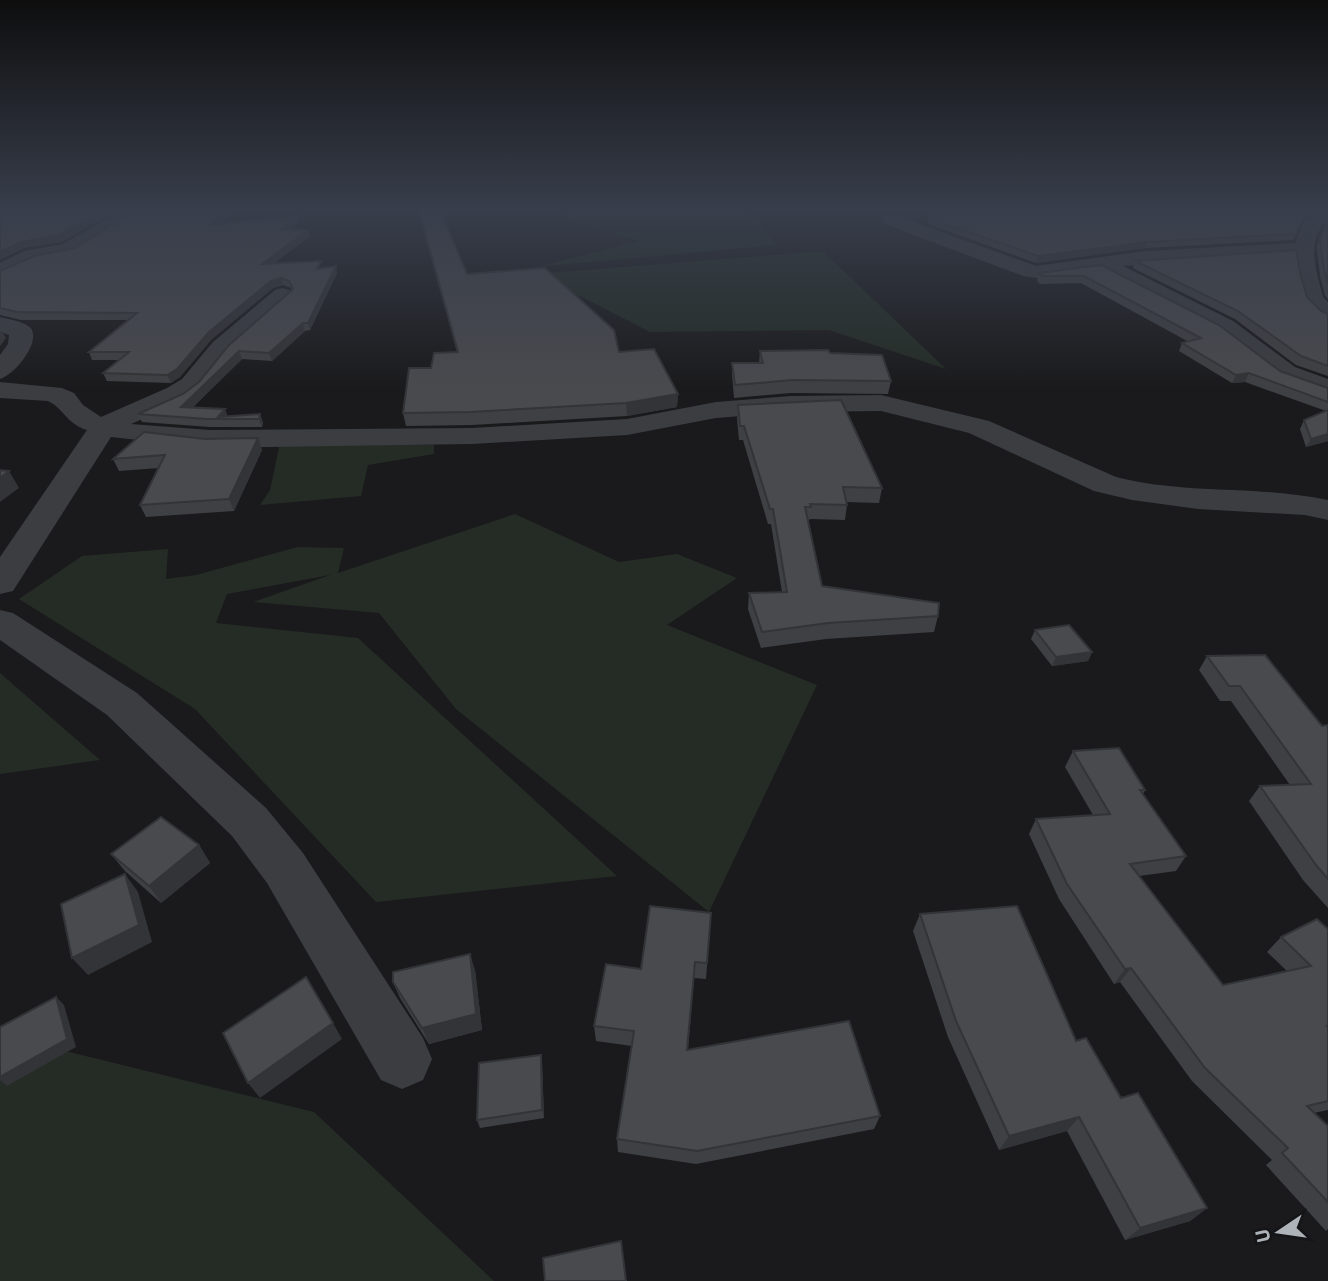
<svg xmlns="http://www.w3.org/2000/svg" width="1328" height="1281" font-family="'IBM Plex Sans',sans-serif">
<rect width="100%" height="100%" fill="#1a1a1c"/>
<g fill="#242c25">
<path d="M 552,210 L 747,210 L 777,245 L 536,267 L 639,241 L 599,230 Z"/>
<path d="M 823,251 L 946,369 L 829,330 L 650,332 L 537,274 Z"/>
<path d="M 280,443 L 434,445 L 434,454 L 368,465 L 361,496 L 260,505 L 270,490 Z"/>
<path d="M 515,514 L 619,562 L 677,554 L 737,578 L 667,625 L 817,685 L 709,912 L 456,709 L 379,613 L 253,602 L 330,575 L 227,594 L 216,623 L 358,638 L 617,876 L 376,902 L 195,709 L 19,599 L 82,556 L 168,549 L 166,579 L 196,575 L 298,547 L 344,548 L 338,573 Z"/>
<path d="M 0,673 L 100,760 L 0,774 Z"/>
<path d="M 0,1035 L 314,1112 L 494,1281 L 0,1281 Z"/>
</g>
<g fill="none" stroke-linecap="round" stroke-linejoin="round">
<g fill="#3b3d41" fill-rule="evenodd">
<path d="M 122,210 L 142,210 L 77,252 L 36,260 L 0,277 L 0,263 L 24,251 L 63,244 Z"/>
<path d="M 1320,210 L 1328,210 L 1328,220 C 1304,240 1317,271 1323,297 L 1328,302 L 1328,321 C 1299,313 1299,279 1295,254 L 1123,266 L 1233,321 L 1295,367 L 1328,379 L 1328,396 L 1277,377 L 1217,331 L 1099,269 L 1036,278 L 1023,276 L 885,224 L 882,220 L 885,216 L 897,216 L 1036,266 L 1145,251 L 1295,243 L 1304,222 Z"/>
<path d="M 282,288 L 289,290 L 293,294 L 289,298 L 229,352 L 200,389 L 185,400 L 131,424 L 210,430 L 472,428 L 627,419 L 716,402 L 791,396 L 881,395 L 989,421 L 1116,477 C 1186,495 1258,485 1328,500 L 1328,520 L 1305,515 L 1198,509 L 1132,500 L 1094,491 L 969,433 L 881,411 L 791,412 L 716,418 L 627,435 L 472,444 L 210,448 L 111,437 L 13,591 L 0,594 L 0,557 L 87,430 C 68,425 63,408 48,401 L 0,398 L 0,382 L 62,388 L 74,393 L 83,405 L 101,417 L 167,388 L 182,379 L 213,342 L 275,290 Z"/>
<path d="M 0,317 C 8,319 28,322 32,330 C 39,345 14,375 0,379 L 0,355 L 8,344 L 9,335 L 0,332 Z"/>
<path d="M 0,610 L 13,613 L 137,693 L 266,808 L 303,853 L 423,1038 L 432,1059 L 423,1080 L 402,1089 L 381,1080 L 267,883 L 232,836 L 107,715 L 0,640 Z"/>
</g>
</g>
<g fill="#3f4043">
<path d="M 135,210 L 236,210 L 221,224 L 299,222 L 291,229 L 308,230 L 310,236 L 274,263 L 323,268 L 336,266 L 337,273 L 310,330 L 305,331 L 272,361 L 242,359 L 192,408 L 228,416 L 260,414 L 263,423 L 262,427 L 210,427 L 142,422 L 138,414 L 183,394 L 199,382 L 292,290 L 291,288 L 283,285 L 273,288 L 211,340 L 180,377 L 171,383 L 107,381 L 103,373 L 119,360 L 92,360 L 89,352 L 128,320 L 21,320 L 0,315 L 0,271 L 75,248 Z"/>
<path d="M 418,210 L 467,274 L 619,352 L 678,394 L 677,407 L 627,416 L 472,425 L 406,426 L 403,413 L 431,368 L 457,352 Z"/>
<path d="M 928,210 L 1316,210 L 1303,220 L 1293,240 L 1145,248 L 1036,263 L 928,224 L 929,218 L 931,217 L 927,215 Z"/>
<path d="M 1328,220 L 1328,299 L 1325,296 L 1320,276 L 1317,247 L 1323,229 Z"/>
<path d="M 1135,261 L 1301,277 L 1307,297 L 1321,311 L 1328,314 L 1328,376 L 1296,365 L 1235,319 L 1133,268 Z"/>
<path d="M 1101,265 L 1280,371 L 1328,388 L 1328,441 L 1306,447 L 1300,429 L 1304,420 L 1326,411 L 1245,382 L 1232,383 L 1179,351 L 1182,343 L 1189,342 L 1081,283 L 1040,284 L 1037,281 L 1039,273 Z"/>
<path d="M 760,351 L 830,353 L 891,381 L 888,394 L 791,393 L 734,398 L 732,375 L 732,363 L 759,363 Z"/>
<path d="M 738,405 L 882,488 L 879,503 L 846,502 L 847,505 L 845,520 L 810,519 L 808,522 L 822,586 L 938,616 L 934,632 L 826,639 L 761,648 L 748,609 L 749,593 L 782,592 L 771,524 L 768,524 L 743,440 L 739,440 L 737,419 Z"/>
<path d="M 144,432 L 262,450 L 234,511 L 146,517 L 140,505 L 159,468 L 119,471 L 113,459 Z"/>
<path d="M 1035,630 L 1092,652 L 1088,661 L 1052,666 L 1031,639 Z"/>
<path d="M 1207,656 L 1322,726 L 1328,725 L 1328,908 L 1303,880 L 1249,801 L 1260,786 L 1290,785 L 1231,701 L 1220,701 L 1199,670 Z"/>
<path d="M 1073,751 L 1145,790 L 1143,794 L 1186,856 L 1176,871 L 1139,876 L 1223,985 L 1287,971 L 1267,952 L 1281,937 L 1328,929 L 1328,1110 L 1314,1113 L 1328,1126 L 1328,1229 L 1326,1231 L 1266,1165 L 1272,1160 L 1192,1081 L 1120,982 L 1114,984 L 1059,899 L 1029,834 L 1036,819 L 1093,815 L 1065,767 Z"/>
<path d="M 199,845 L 210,863 L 161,903 L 125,871 L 111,854 Z"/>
<path d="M 711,913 L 706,979 L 694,978 L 688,1050 L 880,1116 L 874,1129 L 696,1164 L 618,1152 L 617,1139 L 632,1046 L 596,1041 L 594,1026 L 641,969 Z"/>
<path d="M 920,914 L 1076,1041 L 1207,1208 L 1190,1221 L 1125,1240 L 1067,1131 L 999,1150 L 948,1037 L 913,931 Z"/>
<path d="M 475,970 L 482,1030 L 429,1044 L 400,998 L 393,982 Z"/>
<path d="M 542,1063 L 544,1118 L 480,1128 L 477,1120 Z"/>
</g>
<g fill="#333437">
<path d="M 103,210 L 117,210 L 62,242 L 24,248 L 0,260 L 0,252 L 20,242 Z"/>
<path d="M 227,210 L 236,210 L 212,231 L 210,225 Z"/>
<path d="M 1310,210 L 1316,210 L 1302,220 L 1305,213 Z"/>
<path d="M 298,216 L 299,222 L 283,236 L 282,229 Z"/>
<path d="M 308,230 L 310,236 L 264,270 L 262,264 Z"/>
<path d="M 1147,242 L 1145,248 L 1036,263 L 1038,256 Z"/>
<path d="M 336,266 L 337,273 L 310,330 L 308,323 Z"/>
<path d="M 281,278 L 283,285 L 273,288 L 211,340 L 180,377 L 171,383 L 167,375 L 209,332 L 271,281 Z"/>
<path d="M 303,323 L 305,331 L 272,361 L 269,353 Z"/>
<path d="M 2,331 L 6,338 L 0,346 L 0,333 Z"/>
<path d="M 239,351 L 242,359 L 184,416 L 181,407 Z"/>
<path d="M 1249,373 L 1245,382 L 1232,383 L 1236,375 Z"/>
<path d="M 678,394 L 677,407 L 627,416 L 626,403 Z"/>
<path d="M 225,409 L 228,417 L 218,417 Z"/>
<path d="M 260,414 L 263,423 L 262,427 L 259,419 Z"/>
<path d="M 1328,434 L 1328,441 L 1306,447 L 1311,439 Z"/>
<path d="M 258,438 L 262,450 L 234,511 L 229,499 Z"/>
<path d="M 9,471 L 19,488 L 0,502 L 0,478 Z"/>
<path d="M 1092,652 L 1088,661 L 1052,666 L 1056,657 Z"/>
<path d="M 199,845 L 210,863 L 161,903 L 149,886 Z"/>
<path d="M 125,874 L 138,892 L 152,942 L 88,975 L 72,958 Z"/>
<path d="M 470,954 L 475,970 L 482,1030 L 429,1044 L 422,1028 Z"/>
<path d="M 1131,968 L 1120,982 L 1114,984 L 1125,969 Z"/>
<path d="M 56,997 L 64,1005 L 76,1047 L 7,1086 L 0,1080 L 0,1077 Z"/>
<path d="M 333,1023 L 342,1039 L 260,1098 L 248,1083 Z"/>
<path d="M 541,1055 L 542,1063 L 544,1118 L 542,1110 Z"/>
<path d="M 1079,1117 L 1067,1131 L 999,1150 L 1009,1136 Z"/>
<path d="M 1207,1208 L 1190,1221 L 1125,1240 L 1140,1228 Z"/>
</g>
<g fill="#494a4e" stroke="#333437" stroke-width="2">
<path d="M 0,210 L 103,210 L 59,235 L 20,242 L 0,252 Z"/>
<path d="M 135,210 L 227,210 L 210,225 L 298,216 L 282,229 L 308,230 L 262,264 L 321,261 L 317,269 L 336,266 L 308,323 L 303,323 L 269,353 L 239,351 L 181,407 L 225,409 L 218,417 L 260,414 L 259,419 L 207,419 L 138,414 L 183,394 L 199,382 L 228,346 L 293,289 L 289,281 L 281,278 L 271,281 L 209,332 L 177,369 L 167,375 L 103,373 L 129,352 L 89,352 L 137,313 L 17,312 L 0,308 L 0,271 L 34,256 L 75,248 Z"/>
<path d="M 419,210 L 440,210 L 467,274 L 545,268 L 614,330 L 619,352 L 654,349 L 678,394 L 626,403 L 470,412 L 403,413 L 409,368 L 431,368 L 434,353 L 458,352 Z"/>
<path d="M 931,210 L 1310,210 L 1305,213 L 1296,234 L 1147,242 L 1038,256 L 929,218 L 941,216 Z"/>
<path d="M 1328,220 L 1328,284 L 1324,269 L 1320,240 L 1326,223 Z"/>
<path d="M 1296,250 L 1301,277 L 1307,297 L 1321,311 L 1328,314 L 1328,366 L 1301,356 L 1238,311 L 1135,261 Z"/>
<path d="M 1101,265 L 1219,325 L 1280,371 L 1328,388 L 1328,402 L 1249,373 L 1236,375 L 1182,343 L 1201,338 L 1084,276 L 1042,276 L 1039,273 Z"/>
<path d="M 828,350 L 830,353 L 882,355 L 891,381 L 792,380 L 735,385 L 732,363 L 763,363 L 760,351 Z"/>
<path d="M 841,400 L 882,488 L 843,487 L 847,505 L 810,504 L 811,507 L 805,507 L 822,586 L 939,603 L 938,616 L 828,623 L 762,632 L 749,593 L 787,592 L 773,509 L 770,509 L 744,426 L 740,426 L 738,405 Z"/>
<path d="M 1328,410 L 1328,434 L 1311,439 L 1304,420 Z"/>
<path d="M 144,432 L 205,439 L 258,438 L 229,499 L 140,505 L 165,455 L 113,459 Z"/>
<path d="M 0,470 L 9,471 L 0,478 Z"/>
<path d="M 1069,625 L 1092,652 L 1056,657 L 1035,630 Z"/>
<path d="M 1265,655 L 1322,726 L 1328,725 L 1328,879 L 1316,865 L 1260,786 L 1311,784 L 1240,686 L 1229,686 L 1207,656 Z"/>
<path d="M 1119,748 L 1145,790 L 1140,790 L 1186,856 L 1130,864 L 1223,985 L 1311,966 L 1281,937 L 1317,919 L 1328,929 L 1328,1026 L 1327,1026 L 1328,1028 L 1328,1101 L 1307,1106 L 1328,1126 L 1328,1202 L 1282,1153 L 1288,1148 L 1205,1068 L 1131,968 L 1125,969 L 1067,884 L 1036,819 L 1110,814 L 1073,751 Z"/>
<path d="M 161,817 L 199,845 L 149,886 L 111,854 Z"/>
<path d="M 125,874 L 139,925 L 72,958 L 61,904 Z"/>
<path d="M 650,906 L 711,913 L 707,963 L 695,962 L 687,1050 L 849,1021 L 880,1116 L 697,1151 L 617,1139 L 634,1031 L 594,1026 L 606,964 L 641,969 Z"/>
<path d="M 1017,906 L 1076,1041 L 1086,1038 L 1121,1098 L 1138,1093 L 1207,1208 L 1140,1228 L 1079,1117 L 1009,1136 L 956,1021 L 920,914 Z"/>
<path d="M 470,954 L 476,1014 L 422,1028 L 393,982 L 393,972 Z"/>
<path d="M 306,977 L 333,1023 L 248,1083 L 223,1033 Z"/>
<path d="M 56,997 L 67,1039 L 0,1077 L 0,1027 Z"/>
<path d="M 541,1055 L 542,1110 L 477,1120 L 479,1063 Z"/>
<path d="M 621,1241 L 626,1281 L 545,1281 L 543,1258 Z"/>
</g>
<linearGradient id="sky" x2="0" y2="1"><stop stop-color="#0e0e0f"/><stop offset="0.54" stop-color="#383e4b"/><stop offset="1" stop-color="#383e4b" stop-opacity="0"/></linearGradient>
<rect width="1328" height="389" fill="url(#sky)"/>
<g transform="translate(1279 1232) rotate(257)" stroke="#151517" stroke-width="5" paint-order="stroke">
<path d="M0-5L12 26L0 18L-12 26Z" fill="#aeb3ba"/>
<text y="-10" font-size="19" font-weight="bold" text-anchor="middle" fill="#aeb3ba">U</text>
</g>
</svg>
